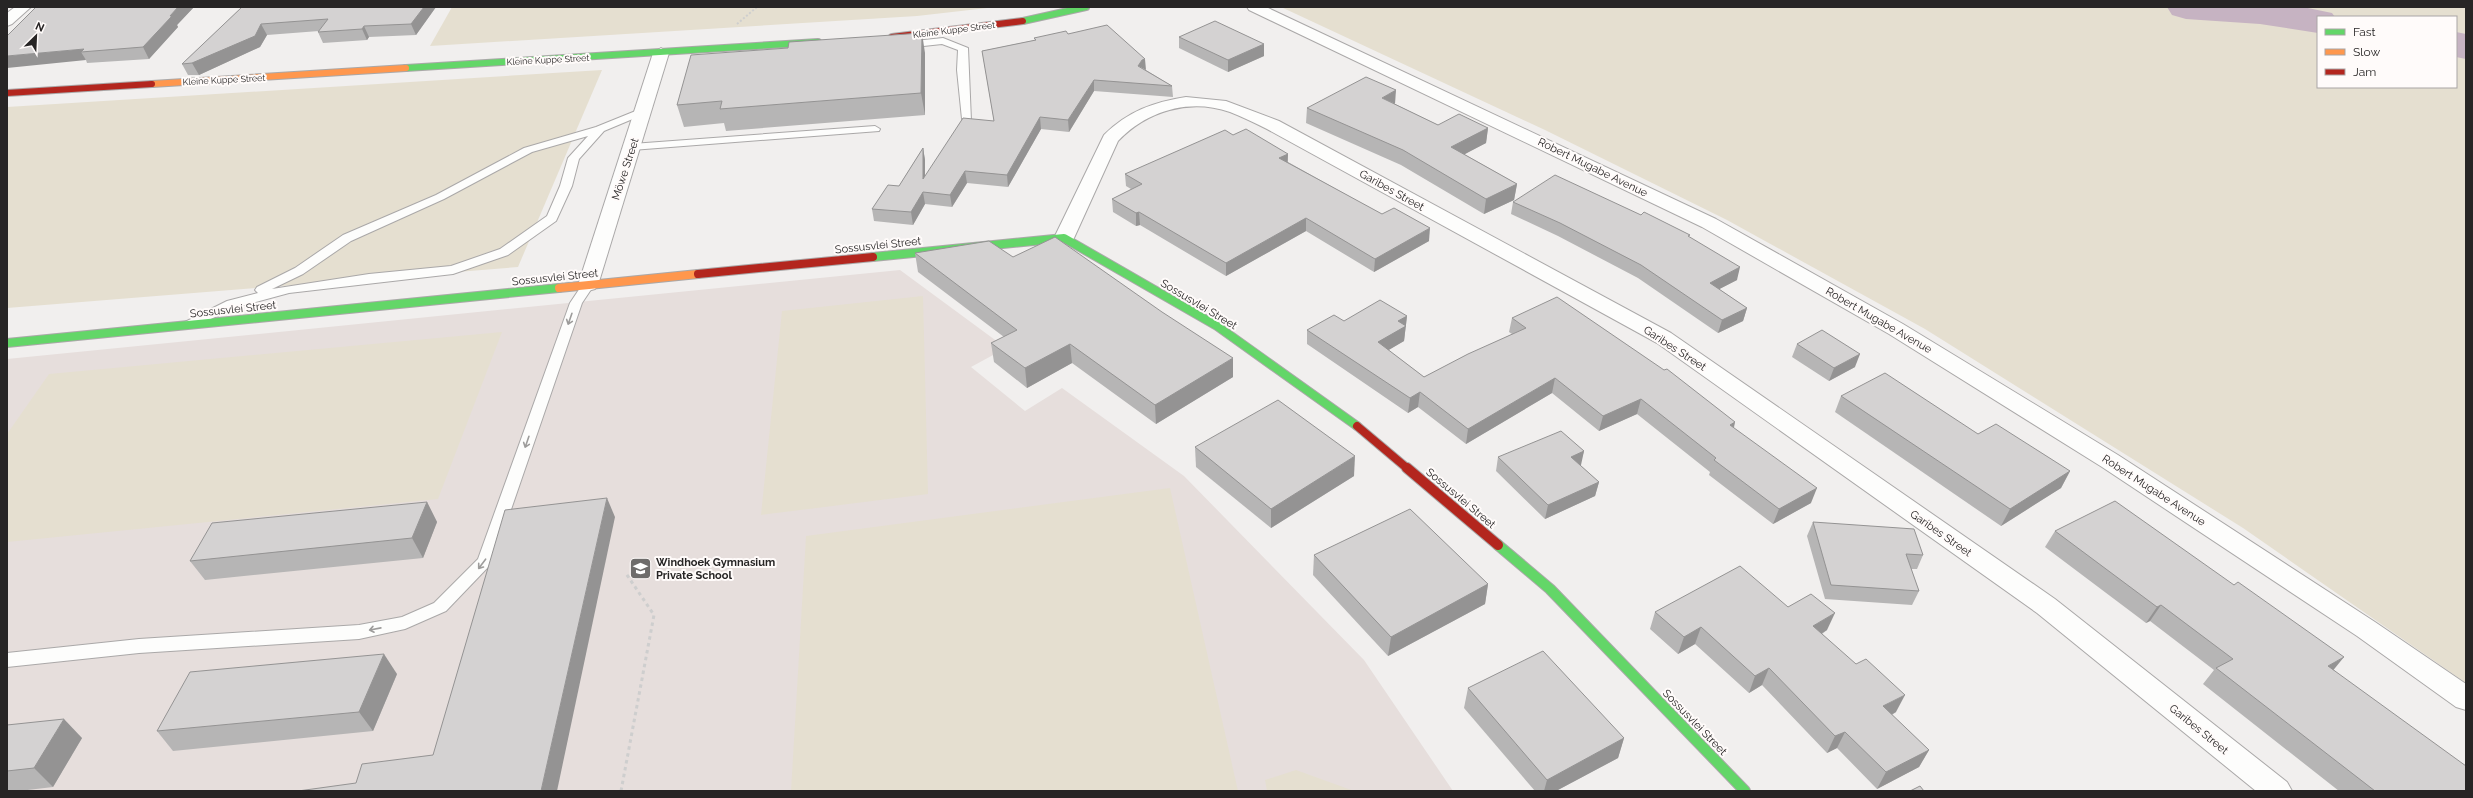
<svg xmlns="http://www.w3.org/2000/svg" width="2473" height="798" font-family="Raleway,sans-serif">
<rect width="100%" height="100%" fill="#f1efee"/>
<path fill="#e6dedc" d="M 900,270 L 1006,348 L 971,367 L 1025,411 L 1062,388 L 1184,476 L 1364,660 L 1453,791 L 7,791 L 7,359 Z"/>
<g fill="#e5dfd0" fill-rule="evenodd">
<path d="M 452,7 L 996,7 L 917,16 L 430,46 Z"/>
<path d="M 1281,7 L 2466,7 L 2466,683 L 2243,528 L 1925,329 L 1727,220 L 1545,130 ZM 2318,17 L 2456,17 L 2456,87 L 2318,87 Z"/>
<path d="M 602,70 L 518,267 L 7,308 L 7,107 Z"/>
<path d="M 923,296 L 928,494 L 761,515 L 782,311 Z"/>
<path d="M 502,332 L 438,499 L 7,542 L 7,434 L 49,374 Z"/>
<path d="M 1170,488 L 1238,791 L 791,791 L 806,536 Z"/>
<path d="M 1296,770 L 1354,791 L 1267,791 L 1265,780 Z"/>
</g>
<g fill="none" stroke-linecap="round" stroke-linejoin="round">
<g fill="#c6b3c2" fill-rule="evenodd">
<path d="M 2167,7 L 2303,7 L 2332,13 L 2335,17 L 2318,17 L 2318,33 L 2260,24 L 2186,19 L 2172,15 Z"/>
<path d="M 2456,32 L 2466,34 L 2466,59 L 2456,57 Z"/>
</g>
<defs>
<g id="lane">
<path d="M 943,38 L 968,48 L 971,121 L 967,122 L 962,119 L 957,70 L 958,50 L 942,44 L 905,48 L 900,45 L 905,42 Z"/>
<path d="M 643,108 L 647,109 L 647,113 L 604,131 L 579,159 L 572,186 L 556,221 L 508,255 L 453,274 L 289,293 L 237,307 L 191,328 L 181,328 L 179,325 L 227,301 L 258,293 L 255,290 L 257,287 L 295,268 L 343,235 L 436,195 L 524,148 L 596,127 ZM 588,136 L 568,158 L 560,186 L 547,216 L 500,249 L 451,266 L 369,274 L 272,289 L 303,274 L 351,241 L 444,199 L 532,152 Z"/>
<path d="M 875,126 L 880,129 L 879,131 L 632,150 L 626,147 L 632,144 Z"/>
<path d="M 588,281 L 594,285 L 582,303 L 493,562 L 446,611 L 405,629 L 359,639 L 139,653 L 7,667 L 7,653 L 139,639 L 359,625 L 402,617 L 434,603 L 478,559 L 570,303 L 584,282 Z"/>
</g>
<g id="street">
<path d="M 15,7 L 31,7 L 12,24 L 7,26 L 7,13 Z"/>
<path d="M 1247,7 L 1266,7 L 1716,219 L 1903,324 L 2118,455 L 2375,622 L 2466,684 L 2466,710 L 2456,707 L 2357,636 L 2102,467 L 1889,334 L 1702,227 L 1249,10 Z"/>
<path d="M 661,48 L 669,53 L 598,285 L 595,289 L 588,291 L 581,289 L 578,285 L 653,53 Z"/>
<path d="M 1186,97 L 1226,101 L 1279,121 L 1671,333 L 2055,599 L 2287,782 L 2292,791 L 2256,791 L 2037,613 L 1657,343 L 1267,129 C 1255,123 1243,117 1230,112 C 1189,98 1147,111 1118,141 L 1074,238 L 1071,242 L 1057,242 L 1054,238 L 1104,135 C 1127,112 1153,102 1186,97 Z"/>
</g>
<g id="fast-far2">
<path d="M 1023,21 L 1086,7"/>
<path d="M 406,68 L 818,42"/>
</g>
<g id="fast-far1">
<path d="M 873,257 L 1064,238 L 1217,326 L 1357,426"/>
<path d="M 7,343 L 559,288"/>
</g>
<path id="fast" d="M 1498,545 L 1550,589 L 1745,791"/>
<path id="slow-far1" d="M 152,84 L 406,68"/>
<path id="slow" d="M 559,288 L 698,274"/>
<g id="jam-far2">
<path d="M 892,37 L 1023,21"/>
<path d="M 7,93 L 152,84"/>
</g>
<g id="jam-far1">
<path d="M 698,274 L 873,257"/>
<path d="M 1357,426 L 1408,469"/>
</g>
<path id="jam" d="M 1407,468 L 1498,545"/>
</defs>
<use href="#lane" stroke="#aaa8a8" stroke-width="2"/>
<use href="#street" stroke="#aaa8a8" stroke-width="2"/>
<use href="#fast-far2" stroke="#aaa8a8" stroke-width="8"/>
<use href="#fast-far1" stroke="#aaa8a8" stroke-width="10"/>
<use href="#fast" stroke="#aaa8a8" stroke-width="12"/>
<use href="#slow-far1" stroke="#aaa8a8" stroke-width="8"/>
<use href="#slow" stroke="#aaa8a8" stroke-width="10"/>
<use href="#jam-far2" stroke="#aaa8a8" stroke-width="8"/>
<use href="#jam-far1" stroke="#aaa8a8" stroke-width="10"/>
<use href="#jam" stroke="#aaa8a8" stroke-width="12"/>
<path stroke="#cecece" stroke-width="2" stroke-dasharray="2 2" stroke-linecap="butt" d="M 737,24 L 757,7"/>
<path stroke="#cecece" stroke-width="3" stroke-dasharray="3.5 3.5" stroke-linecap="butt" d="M 621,791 L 654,615 L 625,572"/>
<use href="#lane" fill="#fdfdfc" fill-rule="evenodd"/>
<use href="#street" fill="#fdfdfc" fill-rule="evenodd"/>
<use href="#fast-far2" stroke="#63d668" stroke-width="6"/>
<use href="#fast-far1" stroke="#63d668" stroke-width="8"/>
<use href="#fast" stroke="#63d668" stroke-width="10"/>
<use href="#slow-far1" stroke="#ff974d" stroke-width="6"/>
<use href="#slow" stroke="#ff974d" stroke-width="8"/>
<use href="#jam-far2" stroke="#b3261e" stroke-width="6"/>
<use href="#jam-far1" stroke="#b3261e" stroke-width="8"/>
<use href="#jam" stroke="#b3261e" stroke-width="10"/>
</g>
<g fill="#b6b5b5">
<path d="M 36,7 L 194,7 L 177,25 L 178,27 L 149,59 L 87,63 L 86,60 Z"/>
<path d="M 242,7 L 436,7 L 416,35 L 369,37 L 367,40 L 323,43 L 318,32 L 319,31 L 267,35 L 260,47 L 199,75 L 188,75 L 182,64 Z"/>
<path d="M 1068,34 L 1146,70 L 1172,86 L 1173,97 L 1094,91 L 1069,132 L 1041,129 L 1008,187 L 967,183 L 952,207 L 925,204 L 913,225 L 874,221 L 872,209 L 899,186 L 923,148 L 925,160 L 925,176 L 994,121 L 982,51 L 1035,40 L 1034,38 Z"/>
<path d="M 1179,37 L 1264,44 L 1264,56 L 1228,72 L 1179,48 Z"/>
<path d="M 788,48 L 925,53 L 925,115 L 726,131 L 724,123 L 684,127 L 677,105 Z"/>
<path d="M 1395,104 L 1438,125 L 1488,128 L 1486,143 L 1464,154 L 1517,184 L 1514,200 L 1484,214 L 1401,165 L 1306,123 L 1307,108 Z"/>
<path d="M 1233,135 L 1288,154 L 1288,162 L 1429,241 L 1374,272 L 1306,231 L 1226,276 L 1140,225 L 1136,226 L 1113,212 L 1112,199 L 1131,189 L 1126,186 L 1125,174 Z"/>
<path d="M 1513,202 L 1689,237 L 1737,280 L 1719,289 L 1747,308 L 1743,321 L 1718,333 L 1638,278 L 1558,236 L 1511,214 Z"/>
<path d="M 915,253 L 1013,257 L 1233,377 L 1156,424 L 1072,363 L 1027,388 L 994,362 L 991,343 L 1004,337 L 918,272 Z"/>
<path d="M 1407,316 L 1404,341 L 1388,350 L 1424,377 L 1512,334 L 1509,332 L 1512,318 L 1735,422 L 1734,428 L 1811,503 L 1773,524 L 1709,475 L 1710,472 L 1637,414 L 1599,431 L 1552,393 L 1466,444 L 1418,407 L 1408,413 L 1307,344 L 1307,330 L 1344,321 Z"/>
<path d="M 1797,344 L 1855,367 L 1829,381 L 1792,357 Z"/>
<path d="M 1841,396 L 1978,434 L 2070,471 L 2061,488 L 2001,526 L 1835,412 Z"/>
<path d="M 1195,447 L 1354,476 L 1271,528 L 1196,467 Z"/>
<path d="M 1584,451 L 1580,465 L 1599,482 L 1595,496 L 1545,519 L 1496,471 L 1498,457 Z"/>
<path d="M 427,502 L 437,522 L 423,558 L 205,580 L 190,561 Z"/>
<path d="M 1813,522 L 1923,555 L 1917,569 L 1911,569 L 1919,591 L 1912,605 L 1825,599 L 1807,536 Z"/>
<path d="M 2055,531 L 2334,670 L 2466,791 L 2339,791 L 2203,684 L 2214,670 L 2150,621 L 2146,623 L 2045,547 Z"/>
<path d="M 1314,555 L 1488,584 L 1485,604 L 1388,656 L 1313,575 Z"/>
<path d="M 1788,607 L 1827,630 L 1822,634 L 1896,712 L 1892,715 L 1929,750 L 1919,767 L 1877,789 L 1837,748 L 1827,753 L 1762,685 L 1749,693 L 1695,644 L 1678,654 L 1650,629 L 1655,612 Z"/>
<path d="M 397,674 L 373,731 L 173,751 L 157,731 Z"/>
<path d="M 1468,688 L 1624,738 L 1618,758 L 1556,791 L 1535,791 L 1464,708 Z"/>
<path d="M 7,725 L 82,738 L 53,787 L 19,791 L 7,791 Z"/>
</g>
<g fill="#949393">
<path d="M 178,7 L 194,7 L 177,25 L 178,27 L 149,59 L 143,47 Z"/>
<path d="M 424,7 L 436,7 L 416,35 L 411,24 Z"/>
<path d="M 261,24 L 267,35 L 260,47 L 199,75 L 192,63 Z"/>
<path d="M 364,26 L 369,37 L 367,40 L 362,29 Z"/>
<path d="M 922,33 L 925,53 L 925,115 L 921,93 Z"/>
<path d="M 1264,44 L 1264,56 L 1228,72 L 1228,60 Z"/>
<path d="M 84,49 L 81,52 L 86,60 L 7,68 L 7,56 Z"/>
<path d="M 1145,59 L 1146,70 L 1138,66 L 1142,60 Z"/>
<path d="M 1094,80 L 1094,91 L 1069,132 L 1068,120 Z"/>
<path d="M 1396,90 L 1395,104 L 1382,98 Z"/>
<path d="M 1040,117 L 1041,129 L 1008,187 L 1007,175 Z"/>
<path d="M 1488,128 L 1486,143 L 1450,162 L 1451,147 Z"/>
<path d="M 923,148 L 925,160 L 925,191 L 923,179 Z"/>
<path d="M 1288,154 L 1287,167 L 1279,158 Z"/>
<path d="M 965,171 L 967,183 L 952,207 L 950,195 Z"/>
<path d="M 1517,184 L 1514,200 L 1484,214 L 1486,199 Z"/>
<path d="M 923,192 L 925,204 L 913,225 L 911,212 Z"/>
<path d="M 1139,212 L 1140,225 L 1136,226 L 1136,213 Z"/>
<path d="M 1306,218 L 1306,231 L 1226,276 L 1226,263 Z"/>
<path d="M 1430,228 L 1429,241 L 1374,272 L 1375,259 Z"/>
<path d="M 1740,267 L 1737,280 L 1706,296 L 1710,283 Z"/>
<path d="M 1747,308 L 1743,321 L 1718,333 L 1722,320 Z"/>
<path d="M 1407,316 L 1404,341 L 1377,357 L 1378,342 L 1398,321 Z"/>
<path d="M 1070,344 L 1072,363 L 1027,388 L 1025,368 Z"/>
<path d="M 1860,354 L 1855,367 L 1829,381 L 1834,368 Z"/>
<path d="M 1233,358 L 1233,377 L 1156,424 L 1155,405 Z"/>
<path d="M 1555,378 L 1552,393 L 1466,444 L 1468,429 Z"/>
<path d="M 1420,392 L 1418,407 L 1408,413 L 1410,398 Z"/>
<path d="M 1641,399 L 1637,414 L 1599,431 L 1603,416 Z"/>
<path d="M 1735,422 L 1731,437 L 1730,425 Z"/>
<path d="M 1584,451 L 1581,465 L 1568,470 L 1571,457 Z"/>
<path d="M 1355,456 L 1354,476 L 1271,528 L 1271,509 Z"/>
<path d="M 2070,471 L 2061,488 L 2001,526 L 2010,509 Z"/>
<path d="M 1599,482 L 1595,496 L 1545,519 L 1548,505 Z"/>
<path d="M 1817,488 L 1811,503 L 1773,524 L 1779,509 Z"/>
<path d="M 607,498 L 615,517 L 557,791 L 541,791 Z"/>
<path d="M 427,502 L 437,522 L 423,558 L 412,538 Z"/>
<path d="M 1488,584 L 1485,604 L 1388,656 L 1391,637 Z"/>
<path d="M 2161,605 L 2150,621 L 2146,623 L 2157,607 Z"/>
<path d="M 1835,613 L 1827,630 L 1806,643 L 1813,626 Z"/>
<path d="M 1701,627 L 1695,644 L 1678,654 L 1684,637 Z"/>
<path d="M 384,654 L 397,674 L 373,731 L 359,712 Z"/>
<path d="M 2344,657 L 2331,673 L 2328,666 Z"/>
<path d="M 1769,668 L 1762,685 L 1749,693 L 1755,676 Z"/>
<path d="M 1905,695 L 1896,712 L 1875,723 L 1883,706 Z"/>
<path d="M 64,719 L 82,738 L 53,787 L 34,768 Z"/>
<path d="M 1845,732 L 1837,748 L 1827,753 L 1835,736 Z"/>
<path d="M 1624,738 L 1618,758 L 1556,791 L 1544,791 L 1547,780 Z"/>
<path d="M 1929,750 L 1919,767 L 1877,789 L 1886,772 Z"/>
</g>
<g fill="#d4d2d2" stroke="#949393">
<path d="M 36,7 L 178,7 L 170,16 L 172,16 L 143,47 L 81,52 L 84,49 L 7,56 L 7,36 Z"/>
<path d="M 242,7 L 424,7 L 411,24 L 364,26 L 362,29 L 318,32 L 328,19 L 261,24 L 255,36 L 192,63 L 182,64 Z"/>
<path d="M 1215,21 L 1264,44 L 1228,60 L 1179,37 Z"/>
<path d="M 1107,25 L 1145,59 L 1142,60 L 1138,66 L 1172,86 L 1094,80 L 1068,120 L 1040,117 L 1007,175 L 965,171 L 950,195 L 923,192 L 911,212 L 872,209 L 888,185 L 899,186 L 923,148 L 923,179 L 963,118 L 994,121 L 982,51 L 1036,40 L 1034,38 L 1066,31 L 1068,34 Z"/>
<path d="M 922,33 L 921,93 L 720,109 L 722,101 L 677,105 L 691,55 L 788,48 L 789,42 Z"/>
<path d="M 1366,77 L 1396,90 L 1382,98 L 1438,125 L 1459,114 L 1488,128 L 1451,147 L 1517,184 L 1486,199 L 1403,150 L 1307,108 Z"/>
<path d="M 1246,129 L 1288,154 L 1279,158 L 1382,214 L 1394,208 L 1430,228 L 1375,259 L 1306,218 L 1226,263 L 1139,212 L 1136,213 L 1112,199 L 1142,184 L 1125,174 L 1225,130 L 1233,135 Z"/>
<path d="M 1555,175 L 1641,215 L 1644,212 L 1690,235 L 1688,236 L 1740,267 L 1710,283 L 1747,308 L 1722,320 L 1641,265 L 1560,223 L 1513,202 Z"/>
<path d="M 1055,237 L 1162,312 L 1233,358 L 1155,405 L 1070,344 L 1025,368 L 991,343 L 1017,330 L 915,253 L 989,241 L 1013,257 Z"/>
<path d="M 1557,297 L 1664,370 L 1667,369 L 1735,422 L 1730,425 L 1817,488 L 1779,509 L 1714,460 L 1716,458 L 1641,399 L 1603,416 L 1555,378 L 1468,429 L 1420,392 L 1410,398 L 1307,330 L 1334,315 L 1344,321 L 1380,300 L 1407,316 L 1398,321 L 1406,326 L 1378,342 L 1424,377 L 1468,354 L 1526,328 L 1512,318 Z"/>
<path d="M 1822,330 L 1860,354 L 1834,368 L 1797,344 Z"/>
<path d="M 1885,373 L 1978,434 L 1996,424 L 2070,471 L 2010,509 L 1841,396 Z"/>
<path d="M 1278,400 L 1355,456 L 1271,509 L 1195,447 Z"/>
<path d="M 1561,431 L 1584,451 L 1571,457 L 1599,482 L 1548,505 L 1498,457 Z"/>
<path d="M 607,498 L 541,791 L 298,791 L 356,783 L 362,764 L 433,755 L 505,510 Z"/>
<path d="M 2115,501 L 2234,585 L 2238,582 L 2344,657 L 2328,666 L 2466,766 L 2466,791 L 2375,791 L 2216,668 L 2233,659 L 2161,605 L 2157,607 L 2055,531 Z"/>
<path d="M 427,502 L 412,538 L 190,561 L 212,523 Z"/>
<path d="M 1410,509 L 1488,584 L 1391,637 L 1314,555 Z"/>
<path d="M 1813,522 L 1914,529 L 1923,555 L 1906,554 L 1919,591 L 1831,585 Z"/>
<path d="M 1740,566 L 1788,607 L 1811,594 L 1835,613 L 1813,626 L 1856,664 L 1866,659 L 1905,695 L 1883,706 L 1929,750 L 1886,772 L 1845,732 L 1835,736 L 1769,668 L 1755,676 L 1701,627 L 1684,637 L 1655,612 Z"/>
<path d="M 1543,651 L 1624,738 L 1547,780 L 1468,688 Z"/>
<path d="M 384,654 L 359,712 L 157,731 L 190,672 Z"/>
<path d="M 64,719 L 34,768 L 7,771 L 7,725 Z"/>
<path d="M 1920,786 L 1924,791 L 1910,791 Z"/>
</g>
<defs><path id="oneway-shaft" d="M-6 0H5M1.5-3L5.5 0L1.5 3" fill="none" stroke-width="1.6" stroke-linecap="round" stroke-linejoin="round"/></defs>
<g stroke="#9d9c9b">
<use href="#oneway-shaft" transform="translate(570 319) rotate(109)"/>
<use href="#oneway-shaft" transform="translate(527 442) rotate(109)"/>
<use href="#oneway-shaft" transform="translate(482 564) rotate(127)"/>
<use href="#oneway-shaft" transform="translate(375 629) rotate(169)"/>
</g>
<defs>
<symbol id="school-square" viewBox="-11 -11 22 22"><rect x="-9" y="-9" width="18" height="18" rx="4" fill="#6e6c6b" stroke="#fffbfa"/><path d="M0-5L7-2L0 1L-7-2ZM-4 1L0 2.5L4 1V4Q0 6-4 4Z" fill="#fff"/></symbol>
</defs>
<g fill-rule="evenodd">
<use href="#school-square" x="628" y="556" width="25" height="25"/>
</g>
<g text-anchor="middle" stroke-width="4" stroke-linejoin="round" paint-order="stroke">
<g font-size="9" fill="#272525" stroke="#fffbfa">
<text transform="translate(954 30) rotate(-7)" y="3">Kleine Kuppe Street</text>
<text transform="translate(548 60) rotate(-3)" y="3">Kleine Kuppe Street</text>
<text transform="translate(224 80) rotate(-3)" y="3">Kleine Kuppe Street</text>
</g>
<g font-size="11" fill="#272525" stroke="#fffbfa">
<text transform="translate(1593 167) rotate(26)" y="4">Robert Mugabe Avenue</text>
<text transform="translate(625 169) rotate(-72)" y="4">Möwe Street</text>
<text transform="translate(1392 190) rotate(29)" y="4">Garibes Street</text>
<text transform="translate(878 245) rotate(-6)" y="4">Sossusvlei Street</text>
<text transform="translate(555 277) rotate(-6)" y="4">Sossusvlei Street</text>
<text transform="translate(1199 304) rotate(31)" y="4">Sossusvlei Street</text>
<text transform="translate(233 309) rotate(-6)" y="4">Sossusvlei Street</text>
<text transform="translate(1879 320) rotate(30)" y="4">Robert Mugabe Avenue</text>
<text transform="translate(1675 348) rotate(33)" y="4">Garibes Street</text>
<text transform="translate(2154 490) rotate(33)" y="4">Robert Mugabe Avenue</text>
<text transform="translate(1461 498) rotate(40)" y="4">Sossusvlei Street</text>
<text transform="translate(1941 533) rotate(35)" y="4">Garibes Street</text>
<text transform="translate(1695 722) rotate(46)" y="4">Sossusvlei Street</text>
<text transform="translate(2199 729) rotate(39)" y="4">Garibes Street</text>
</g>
<g font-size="11" font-weight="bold" fill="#272525" stroke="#fffbfa" text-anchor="start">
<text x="656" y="566">Windhoek Gymnasium<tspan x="656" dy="13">Private School</tspan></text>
</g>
</g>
<rect width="2473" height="798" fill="none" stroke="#272525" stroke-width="16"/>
<rect x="2317" y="16" width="140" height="72" fill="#fffbfa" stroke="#a9a5a5"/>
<rect x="2325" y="29" width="20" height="6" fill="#63d668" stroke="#a9a5a5"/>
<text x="2353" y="36" font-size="12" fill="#272525">Fast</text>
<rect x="2325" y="49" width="20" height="6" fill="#ff974d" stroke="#a9a5a5"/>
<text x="2353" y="56" font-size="12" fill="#272525">Slow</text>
<rect x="2325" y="69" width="20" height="6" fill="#b3261e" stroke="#a9a5a5"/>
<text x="2353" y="76" font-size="12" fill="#272525">Jam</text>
<g transform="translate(36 36) rotate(24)" stroke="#fffbfa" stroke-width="3" paint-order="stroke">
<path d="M0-3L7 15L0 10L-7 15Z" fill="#272525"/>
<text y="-6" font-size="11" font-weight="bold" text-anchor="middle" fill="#272525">N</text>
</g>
</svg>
